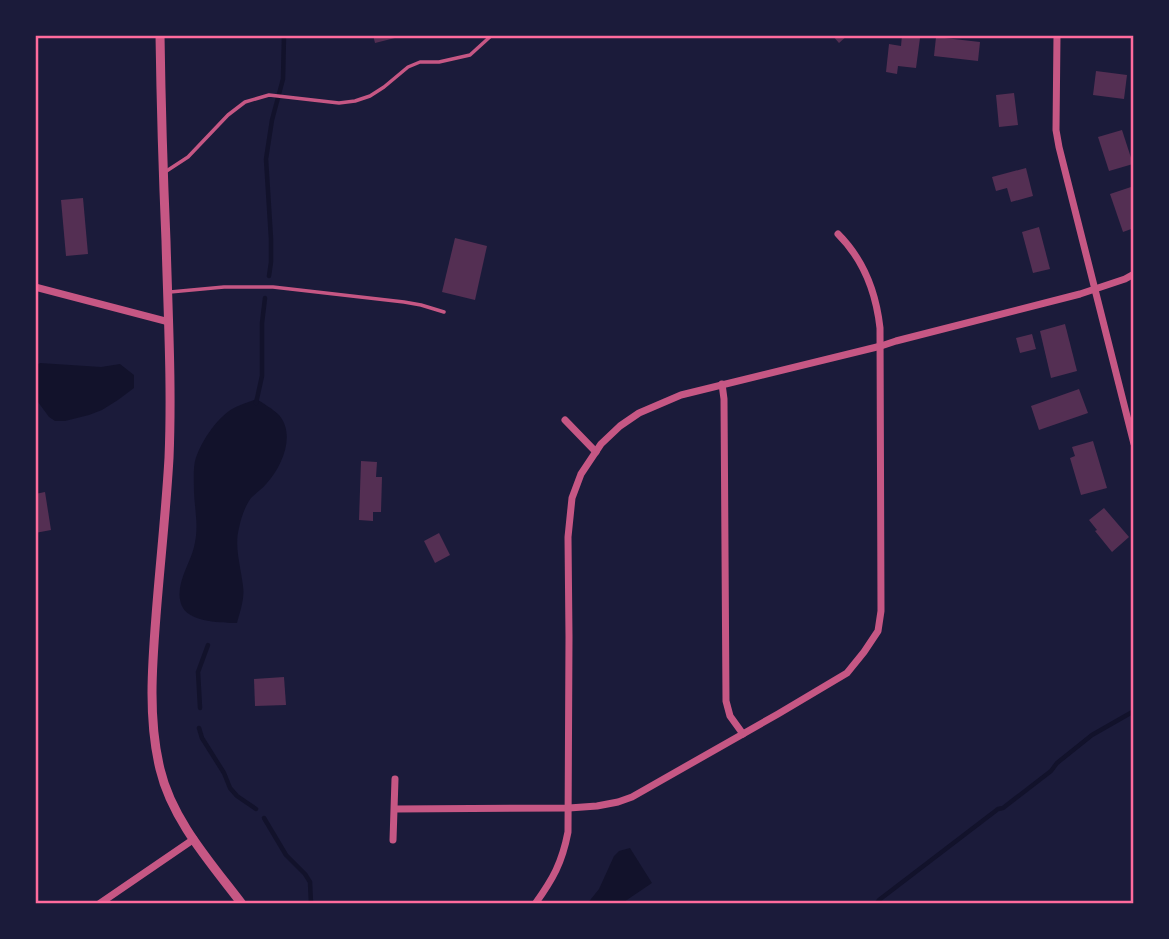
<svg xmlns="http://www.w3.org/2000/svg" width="1169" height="939" font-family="'Asap Condensed',sans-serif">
<rect width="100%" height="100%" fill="#1b1b3a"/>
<g fill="#12122b">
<path d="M 40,363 L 101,367 L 120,364 L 134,375 L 134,388 L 118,400 L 102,410 L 89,415 L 65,421 L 55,421 L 49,417 L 35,398 L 35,366 Z"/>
<path d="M 257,399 C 264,404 273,409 279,415 C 296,435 282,466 267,483 C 262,489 256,493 251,498 C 245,506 241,518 239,528 C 234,547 241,567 243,586 C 245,598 240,612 237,623 C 223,623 191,622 183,608 C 172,589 190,564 194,547 C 199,527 195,512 194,493 C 194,484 193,470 195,461 C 200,443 216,419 232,409 C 239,405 249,402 257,399 Z"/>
<path d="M 630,848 L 652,883 L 621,904 L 587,904 L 599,889 L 614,856 L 619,851 Z"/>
</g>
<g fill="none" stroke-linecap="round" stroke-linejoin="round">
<g stroke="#12122b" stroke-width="4.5">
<path d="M 269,276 L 271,262 L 271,239 L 266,159 L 272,120 L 283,79 L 284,35"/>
<path d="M 256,403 L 262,376 L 262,323 L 265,298"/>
<path d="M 200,708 L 198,672 L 208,645"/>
<path d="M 199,728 L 202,738 L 224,773 L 230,788 L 237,796 L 256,809"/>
<path d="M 264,818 L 286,855 L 305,874 L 310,882 L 311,904"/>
<path d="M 876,904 L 879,900 L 998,809 L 1003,808 L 1051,771 L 1057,763 L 1092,735 L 1134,711"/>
</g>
</g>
<g fill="#542f53">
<path d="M 373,35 L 398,35 L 399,37 L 375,43 Z"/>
<path d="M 832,35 L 848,35 L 839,43 Z"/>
<path d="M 902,35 L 920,38 L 916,68 L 898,66 L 897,74 L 886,72 L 889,44 L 901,46 Z"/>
<path d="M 936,37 L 980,42 L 978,61 L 934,56 Z"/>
<path d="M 1096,71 L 1127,75 L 1124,99 L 1093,95 Z"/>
<path d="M 1014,93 L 1018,125 L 999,127 L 996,95 Z"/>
<path d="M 1122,130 L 1133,164 L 1109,171 L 1098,137 Z"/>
<path d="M 1026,168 L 1033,196 L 1011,202 L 1007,188 L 996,191 L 992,177 Z"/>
<path d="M 1134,186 L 1134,228 L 1123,232 L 1110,194 Z"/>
<path d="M 83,198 L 88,254 L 66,256 L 61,200 Z"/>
<path d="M 1039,227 L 1050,269 L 1033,273 L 1022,232 Z"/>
<path d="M 455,238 L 487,246 L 475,300 L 442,292 Z"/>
<path d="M 1065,324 L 1077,371 L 1051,378 L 1040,331 Z"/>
<path d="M 1032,334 L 1036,349 L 1020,353 L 1016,338 Z"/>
<path d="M 1079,389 L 1088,413 L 1039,430 L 1031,406 Z"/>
<path d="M 1093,441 L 1107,488 L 1081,495 L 1070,458 L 1075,456 L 1072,447 Z"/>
<path d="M 361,461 L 377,462 L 376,477 L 382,477 L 381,512 L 373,512 L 373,521 L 359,520 Z"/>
<path d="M 45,492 L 51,530 L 35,533 L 35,494 Z"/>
<path d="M 1104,508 L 1129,537 L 1112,552 L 1095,531 L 1097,530 L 1089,520 Z"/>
<path d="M 439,533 L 450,555 L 435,563 L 424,541 Z"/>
<path d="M 284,677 L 286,705 L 255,706 L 254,679 Z"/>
</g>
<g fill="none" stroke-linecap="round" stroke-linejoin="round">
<g stroke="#c65784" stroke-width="3.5">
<path d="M 165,172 L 188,157 L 228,115 L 245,102 L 269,95 L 339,103 L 355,101 L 370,96 L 384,87 L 408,67 L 420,62 L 439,62 L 470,55 L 492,35"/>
<path d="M 170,292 L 224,287 L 273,287 L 404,302 L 421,305 L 444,312"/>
</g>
<g stroke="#c65784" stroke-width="7">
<path d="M 1057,35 L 1056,130 L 1059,147 L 1134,444"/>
<path d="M 35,287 L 169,322"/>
<path d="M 722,384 L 724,399 L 726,701 L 730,716 L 743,734"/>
<path d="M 565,420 L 596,452"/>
<path d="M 395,809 L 569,808 L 597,806 L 618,802 L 632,797 L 778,714 L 847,673 L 864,652 L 878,631 L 881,611 L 880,328 C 876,292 864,260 838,234"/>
<path d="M 393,840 L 395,779"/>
<path d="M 99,904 L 194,839"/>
<path d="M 535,904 C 553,879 562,863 568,832 L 569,637 L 568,537 L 572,498 L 581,474 L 601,444 L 620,426 L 639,413 L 681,395 L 881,346 L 896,341 L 1080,294 L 1125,279 L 1134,274"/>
</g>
<path stroke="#c65784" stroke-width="9" d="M 160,35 C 161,104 163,172 166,241 C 168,314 172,386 169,458 C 166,511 160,564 156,616 C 152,667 148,719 160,769 C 172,820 211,863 242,904"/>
</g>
<rect width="1169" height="939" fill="none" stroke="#1b1b3a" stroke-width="74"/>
<rect x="37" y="37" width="1095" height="865" fill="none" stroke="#ff6b9d" stroke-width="2.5"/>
</svg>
